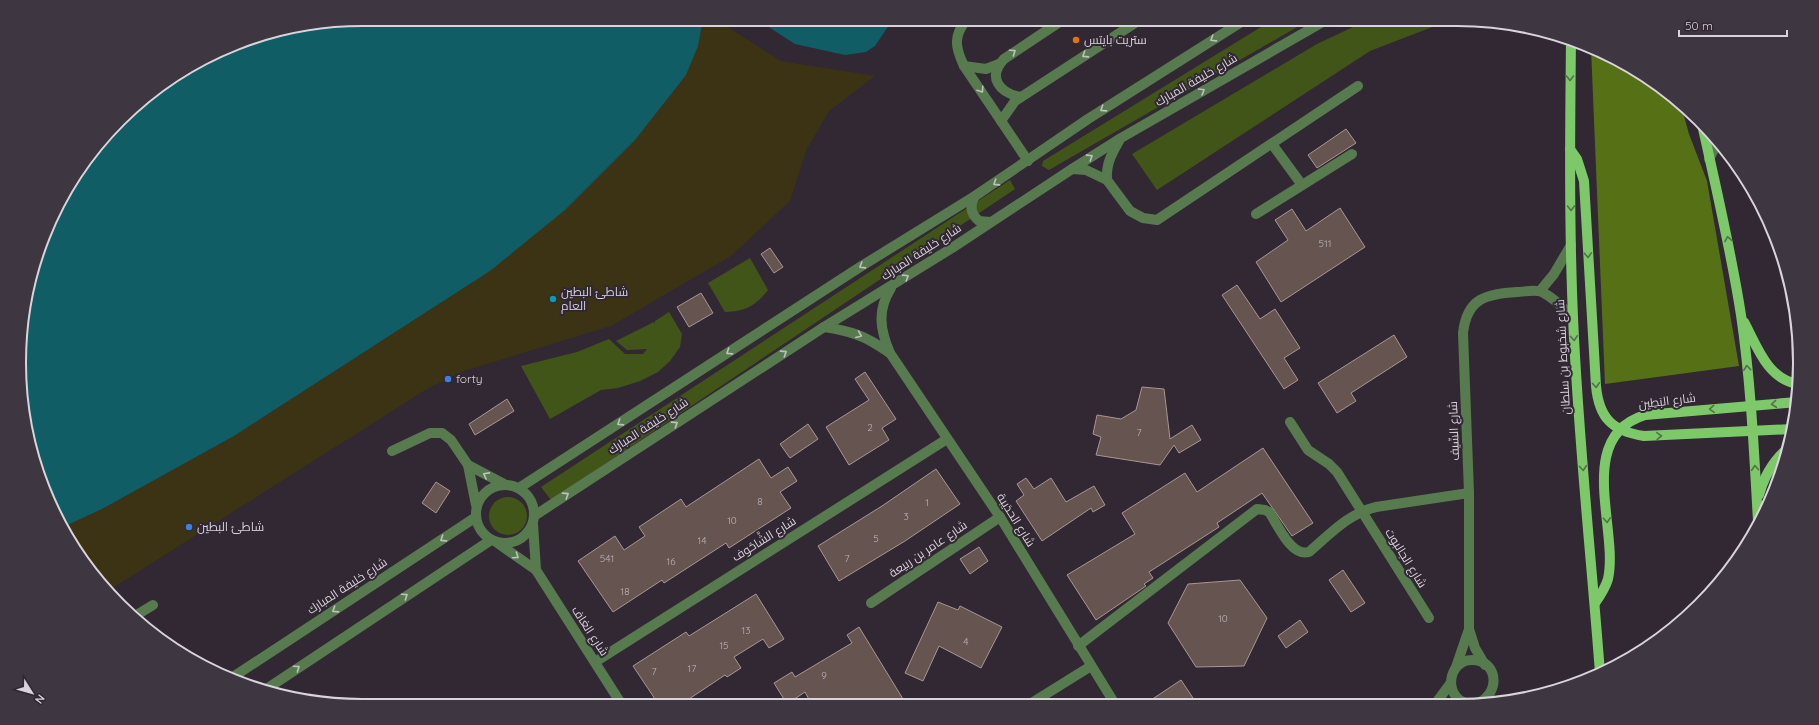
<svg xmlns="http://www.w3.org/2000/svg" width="1819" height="725" font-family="Quicksand,Cairo,sans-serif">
<rect width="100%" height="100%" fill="#312834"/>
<g fill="#425519">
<path d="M 1274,19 L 1311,19 L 1049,170 L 1042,166 L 1043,161 Z"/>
<path d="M 1370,19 L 1453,19 L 1370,51 L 1157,190 L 1132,154 L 1317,44 Z"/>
<path d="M 1010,180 L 1015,189 L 551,500 L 541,487 Z"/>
<path d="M 750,258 L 768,290 C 755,306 746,311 725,312 L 708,283 Z"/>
<path d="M 669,312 L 682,334 L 680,347 L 670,361 L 658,372 L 640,381 L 618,388 L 601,390 L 550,419 L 521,366 L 577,352 L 609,339 L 625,354 L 643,354 L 647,349 L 627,350 L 616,341 L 654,322 L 655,324 L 655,321 Z"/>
<circle cx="508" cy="516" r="19"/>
</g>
<path fill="#567016" d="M 1591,48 L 1628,65 L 1680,102 L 1689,134 L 1707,181 L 1739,366 L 1605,384 Z"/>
<path fill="#3b3313" d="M 703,19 L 715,19 L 781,61 L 875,76 L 829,111 L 806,151 L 790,201 L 731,256 L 611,326 L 464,371 L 427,389 L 111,589 L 77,553 L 63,527 L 102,509 L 234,436 L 490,271 L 698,46 Z"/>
<g fill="#105d65">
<path d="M 362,19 L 703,19 L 698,46 L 686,75 L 635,140 L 565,210 L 490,271 L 234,436 L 102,509 L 63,527 L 45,494 L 26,430 L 22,317 L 37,252 L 65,191 L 136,104 L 191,65 L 252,37 Z"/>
<path d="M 756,19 L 893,19 L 875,46 L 866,52 L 845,55 L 795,44 Z"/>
</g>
<g fill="#655450" stroke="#aa9692">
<path d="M 1346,129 L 1356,143 L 1317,168 L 1308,155 Z"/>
<path d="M 1340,208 L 1365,247 L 1281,302 L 1256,262 L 1288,240 L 1275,220 L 1292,209 L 1306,231 Z"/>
<path d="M 770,248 L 783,267 L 774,273 L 761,254 Z"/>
<path d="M 1237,285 L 1260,319 L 1275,309 L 1300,348 L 1284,358 L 1298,380 L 1284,389 L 1222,295 Z"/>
<path d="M 701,293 L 713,313 L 689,327 L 677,307 Z"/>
<path d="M 1394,335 L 1407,357 L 1351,393 L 1356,401 L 1337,413 L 1318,383 Z"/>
<path d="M 865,372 L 896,419 L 882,428 L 889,440 L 849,465 L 826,427 L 869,400 L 855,379 Z"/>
<path d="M 1142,387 L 1164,389 L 1170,439 L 1192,425 L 1201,440 L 1179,453 L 1174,445 L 1160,465 L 1096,455 L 1101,437 L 1093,434 L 1097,415 L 1121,419 L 1136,410 Z"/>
<path d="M 507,399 L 514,411 L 475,435 L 469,424 Z"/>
<path d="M 808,424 L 818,439 L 790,458 L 780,444 Z"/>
<path d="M 1263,448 L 1313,523 L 1292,536 L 1262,493 L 1217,523 L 1219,527 L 1149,572 L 1153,578 L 1144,584 L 1146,586 L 1096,620 L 1067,575 L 1135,534 L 1122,513 L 1185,473 L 1197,492 Z"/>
<path d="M 759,459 L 771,478 L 788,467 L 797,481 L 780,492 L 791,508 L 729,548 L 726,543 L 664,583 L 662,580 L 613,612 L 578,561 L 615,536 L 624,550 L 645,536 L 639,527 L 681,499 L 686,507 Z"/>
<path d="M 936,469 L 960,504 L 905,541 L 839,581 L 818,546 L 882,506 Z"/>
<path d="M 1026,478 L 1034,489 L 1051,478 L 1066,502 L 1094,486 L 1105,505 L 1093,512 L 1091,508 L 1042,541 L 1016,501 L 1024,495 L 1017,484 Z"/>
<path d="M 436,482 L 450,491 L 436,513 L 422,503 Z"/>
<path d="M 979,547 L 988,561 L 970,574 L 960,559 Z"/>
<path d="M 1343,570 L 1365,603 L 1351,612 L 1329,580 Z"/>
<path d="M 1240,580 L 1267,618 L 1244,666 L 1196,667 L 1168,623 L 1188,584 Z"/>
<path d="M 756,594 L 784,639 L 769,648 L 763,639 L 734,657 L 741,668 L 727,677 L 725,675 L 686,701 L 688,705 L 659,705 L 633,666 L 686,632 L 689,636 Z"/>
<path d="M 938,602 L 958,610 L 960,606 L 1002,627 L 981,668 L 939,646 L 923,681 L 905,673 Z"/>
<path d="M 1300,620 L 1308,632 L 1286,648 L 1278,636 Z"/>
<path d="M 859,627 L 903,699 L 894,705 L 812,705 L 805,692 L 787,704 L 774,683 L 792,672 L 795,677 L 852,643 L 847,635 Z"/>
<path d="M 1181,680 L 1197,704 L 1145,704 Z"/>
</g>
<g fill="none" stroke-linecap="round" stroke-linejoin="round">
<g stroke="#577b4e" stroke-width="10">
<path d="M 967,19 C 953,36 955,47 964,66 L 1028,161"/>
<path d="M 964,66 L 986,69 L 999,64"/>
<path d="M 1021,97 C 999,93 987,77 1004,59 L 1064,19"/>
<path d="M 1001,121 L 1015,101 L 1141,19"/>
<path d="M 1272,144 L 1302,185"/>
<path d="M 1709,159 L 1718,142"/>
<path d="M 1072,169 L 1086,170 L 1107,180 L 1130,211 L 1143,218 L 1157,220 L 1358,86"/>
<path d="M 1107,180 C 1106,164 1111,155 1119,141"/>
<path d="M 975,196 C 969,206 971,214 979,221 L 990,222"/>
<path d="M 1256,214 L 1352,154"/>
<path d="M 891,288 C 877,310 880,330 890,353 L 1000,517 L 1115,704"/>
<path d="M 1540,291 L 1554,274 L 1571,245"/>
<path d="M 824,327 C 851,331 866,336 888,352"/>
<path d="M 1290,422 L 1308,450 L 1329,464 L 1337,472 L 1429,618"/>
<path d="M 392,451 L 430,433 L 442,433 L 451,440 L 468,465 L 476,505"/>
<path d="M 468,465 L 504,484"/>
<circle cx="505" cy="514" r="29"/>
<path d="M 519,488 L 860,267 L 975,196 L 1088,119 L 1246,19"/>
<path d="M 534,516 L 824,327 L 952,248 L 1072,169 L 1121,138 L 1328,19"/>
<path d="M 533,524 L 536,570"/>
<path d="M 496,542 L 536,570 L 622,705"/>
<path d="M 871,603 L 1000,517"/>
<path d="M 135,616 L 153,605"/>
<path d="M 1078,646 L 1257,509 L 1265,510 L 1269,512 C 1278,525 1291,557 1309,552 C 1329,535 1349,513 1376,507 L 1469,493"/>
<path d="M 595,662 L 947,439"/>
<path d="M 1485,665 L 1475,648 L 1469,629 L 1469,493 L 1463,333 C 1467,298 1486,294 1517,292 C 1524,292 1535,289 1542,292 C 1554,298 1564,308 1573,318"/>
<path d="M 1456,667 L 1469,629"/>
<path d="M 233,677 L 476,517"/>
<path d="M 265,690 L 491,540"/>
<path d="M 1436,703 L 1450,684"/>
<path d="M 1466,703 C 1443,696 1448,660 1472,660 C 1498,660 1501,693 1478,703"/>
<path d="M 1030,704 L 1091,666"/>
</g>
<g stroke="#7dc96a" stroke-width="10">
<path d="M 1571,39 C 1570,131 1569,224 1573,317 C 1578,436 1591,554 1600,673"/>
<path d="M 1702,124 C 1716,188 1731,250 1741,315 C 1751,383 1754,452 1758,521"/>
<path d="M 1570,149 L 1577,159 L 1584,181 L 1596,386 C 1599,418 1612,431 1644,436 L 1792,429"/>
<path d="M 1744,322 C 1757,346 1767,379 1798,384"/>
<path d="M 1759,495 C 1764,476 1774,460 1788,448"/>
<path d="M 1595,603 C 1600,596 1605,589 1608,579 C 1619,529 1574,437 1645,415 L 1797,402"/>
</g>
</g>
<defs><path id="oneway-chevron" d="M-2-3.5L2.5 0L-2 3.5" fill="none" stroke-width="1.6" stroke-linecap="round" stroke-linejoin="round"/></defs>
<g stroke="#bfc1bf">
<use href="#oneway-chevron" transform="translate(1213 39) rotate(148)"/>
<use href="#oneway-chevron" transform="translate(1013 52) rotate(-34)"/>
<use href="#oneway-chevron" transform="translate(1085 55) rotate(147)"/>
<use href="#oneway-chevron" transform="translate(981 90) rotate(56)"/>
<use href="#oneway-chevron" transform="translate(1202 91) rotate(-30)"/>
<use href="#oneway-chevron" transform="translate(1103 109) rotate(147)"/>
<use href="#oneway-chevron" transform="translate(1090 157) rotate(-32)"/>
<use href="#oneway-chevron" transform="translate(996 183) rotate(147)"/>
<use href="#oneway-chevron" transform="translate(862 266) rotate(148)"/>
<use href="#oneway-chevron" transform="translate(906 277) rotate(-32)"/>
<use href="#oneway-chevron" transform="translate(859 335) rotate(22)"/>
<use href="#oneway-chevron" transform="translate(729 352) rotate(147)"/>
<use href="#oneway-chevron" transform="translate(784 353) rotate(-33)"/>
<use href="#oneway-chevron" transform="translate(620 423) rotate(147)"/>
<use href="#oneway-chevron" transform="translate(675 424) rotate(-33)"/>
<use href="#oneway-chevron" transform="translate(486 475) rotate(-152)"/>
<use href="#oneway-chevron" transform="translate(566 495) rotate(-33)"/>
<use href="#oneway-chevron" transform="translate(443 539) rotate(147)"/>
<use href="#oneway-chevron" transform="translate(516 556) rotate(34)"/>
<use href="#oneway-chevron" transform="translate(405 596) rotate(-34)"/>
<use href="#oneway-chevron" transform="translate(335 610) rotate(147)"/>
<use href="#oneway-chevron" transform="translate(297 668) rotate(-34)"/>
</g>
<g stroke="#53704c">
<use href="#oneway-chevron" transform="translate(1570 78) rotate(90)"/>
<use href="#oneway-chevron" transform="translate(1571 208) rotate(89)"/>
<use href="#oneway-chevron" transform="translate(1728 239) rotate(-101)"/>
<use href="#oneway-chevron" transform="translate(1588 255) rotate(87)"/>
<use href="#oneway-chevron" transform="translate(1574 338) rotate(86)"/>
<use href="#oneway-chevron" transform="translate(1747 368) rotate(-96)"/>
<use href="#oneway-chevron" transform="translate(1596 385) rotate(86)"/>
<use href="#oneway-chevron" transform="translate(1774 404) rotate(174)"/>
<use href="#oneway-chevron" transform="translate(1712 409) rotate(176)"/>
<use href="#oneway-chevron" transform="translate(1659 436) rotate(-2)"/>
<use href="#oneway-chevron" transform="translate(1583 468) rotate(85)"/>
<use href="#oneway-chevron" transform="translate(1755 468) rotate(-94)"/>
<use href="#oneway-chevron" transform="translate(1607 520) rotate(87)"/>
</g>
<circle fill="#e8710a" stroke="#312834" stroke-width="1.5" cx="1076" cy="40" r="4"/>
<circle fill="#0f9aa8" stroke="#312834" stroke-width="1.5" cx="553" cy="299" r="4"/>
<g fill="#3f7fe0" stroke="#312834" stroke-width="1.5">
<circle cx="448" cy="379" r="4"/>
<circle cx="189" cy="527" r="4"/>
</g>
<g text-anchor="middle" stroke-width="4" stroke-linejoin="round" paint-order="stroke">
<g font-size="10" fill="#bcb3b8">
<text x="1325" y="247">511</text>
<text x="870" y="431">2</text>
<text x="1139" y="436">7</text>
<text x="760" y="505">8</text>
<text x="927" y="506">1</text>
<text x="906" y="520">3</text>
<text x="732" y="524">10</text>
<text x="876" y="542">5</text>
<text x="702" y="544">14</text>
<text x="607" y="562">541</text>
<text x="847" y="562">7</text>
<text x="671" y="565">16</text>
<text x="625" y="595">18</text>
<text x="1223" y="622">10</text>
<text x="746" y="634">13</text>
<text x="966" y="645">4</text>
<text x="724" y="649">15</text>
<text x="692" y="672">17</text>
<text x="654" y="675">7</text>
<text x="824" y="679">9</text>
</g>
<g font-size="12" fill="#d9d3db" stroke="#312834" text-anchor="start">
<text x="1084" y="44">ستريت بايتس</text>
<text x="561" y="296">شاطئ البطين<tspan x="561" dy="14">العام</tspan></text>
<text x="456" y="383">forty</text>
<text x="197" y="531">شاطئ البطين</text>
</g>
<g font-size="12" fill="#d9d3db" stroke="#312834">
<text transform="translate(1196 80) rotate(-30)" y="4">شارع خليفة المبارك</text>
<text transform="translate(921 252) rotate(-33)" y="4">شارع خليفة المبارك</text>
<text transform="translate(1563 357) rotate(-93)" y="4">شارع شخبوط بن سلطان</text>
<text transform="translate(1667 401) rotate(-7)" y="4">شارع البَطِين</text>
<text transform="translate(648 426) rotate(-33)" y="4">شارع خليفة المبارك</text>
<text transform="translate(1454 431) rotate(-92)" y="4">شارع السِّيف</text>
<text transform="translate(1016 520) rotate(58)" y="4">شارع الحدَيبة</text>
<text transform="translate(764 539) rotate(-32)" y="4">شارع الشَّاحُوف</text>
<text transform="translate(928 549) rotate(-34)" y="4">شارع عامر بن ربيعة</text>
<text transform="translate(1406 558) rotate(58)" y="4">شارع الجالبوت</text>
<text transform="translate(347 586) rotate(-33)" y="4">شارع خليفة المبارك</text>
<text transform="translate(590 631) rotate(57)" y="4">شارع الغاف</text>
</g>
</g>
<path d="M0 0H1819V725H0ZM362 26H1457A336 336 0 0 1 1793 362V363A336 336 0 0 1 1457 699H362A336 336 0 0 1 26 363V362A336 336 0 0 1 362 26Z" fill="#3e3641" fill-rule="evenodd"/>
<path fill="none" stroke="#d9d3db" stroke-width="2" d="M362 26H1457A336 336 0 0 1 1793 362V363A336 336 0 0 1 1457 699H362A336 336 0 0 1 26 363V362A336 336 0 0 1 362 26Z"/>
<g transform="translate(32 693) rotate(127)" stroke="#312834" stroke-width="3" paint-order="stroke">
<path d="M0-3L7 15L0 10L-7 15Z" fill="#d9d3db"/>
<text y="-6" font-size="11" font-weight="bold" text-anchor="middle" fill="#d9d3db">N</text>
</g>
<path d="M1679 30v6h108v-6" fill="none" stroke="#d9d3db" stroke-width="2"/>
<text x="1685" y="30" font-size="12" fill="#d9d3db" stroke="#312834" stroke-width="3" paint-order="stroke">50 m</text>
</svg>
